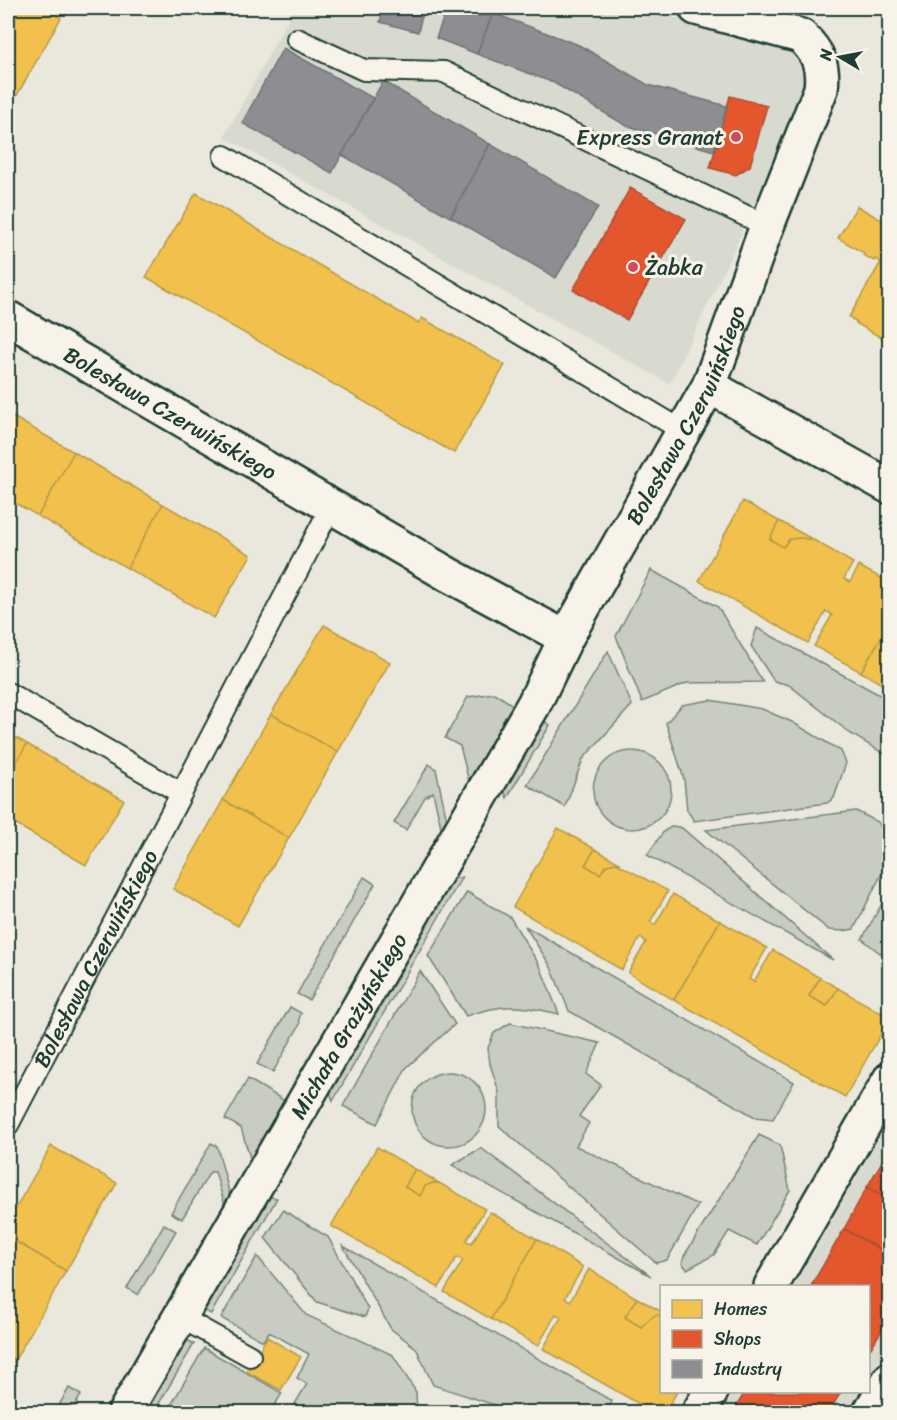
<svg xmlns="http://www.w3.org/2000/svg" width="897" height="1420" font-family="Sriracha,sans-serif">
<rect width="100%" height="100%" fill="#eae8dd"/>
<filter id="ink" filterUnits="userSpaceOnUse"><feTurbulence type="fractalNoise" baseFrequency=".0167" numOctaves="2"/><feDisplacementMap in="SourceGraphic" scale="12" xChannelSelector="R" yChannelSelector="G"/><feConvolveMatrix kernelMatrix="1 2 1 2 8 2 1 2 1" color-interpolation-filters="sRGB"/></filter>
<g filter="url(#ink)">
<g fill="#d9dacf">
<path d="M 294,8 L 639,8 L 785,47 L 793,53 L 804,69 L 804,90 L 740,237 L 670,384 L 224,137 Z"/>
<path d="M 889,1120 L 890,1402 L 884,1412 L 722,1412 L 734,1392 L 868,1392 L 868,1286 L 794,1286 Z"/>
</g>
<g fill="#c8ccc1" stroke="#74847a" stroke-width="1.5">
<path d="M 651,570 L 718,607 L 763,682 L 687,683 L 642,702 L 616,636 Z"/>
<path d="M 757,628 L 889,700 L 889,757 L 851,734 L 789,685 L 774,681 L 751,646 Z"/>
<path d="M 608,651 L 632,705 L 583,759 L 565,807 L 527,785 Z"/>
<path d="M 494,693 L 513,705 L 469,782 L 460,746 L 445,738 L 468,697 Z"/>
<path d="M 710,700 L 762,709 L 792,722 L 841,751 L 846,763 L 834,798 L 827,803 L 694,821 L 687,810 L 684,779 L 666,723 L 682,705 Z"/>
<path d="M 539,718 L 550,725 L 507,798 L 502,783 Z"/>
<circle cx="632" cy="790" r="39"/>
<path d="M 429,764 L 436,769 L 448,825 L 441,827 L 433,792 L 425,797 L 406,830 L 394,823 Z"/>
<path d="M 856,811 L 878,822 L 887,838 L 890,857 L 854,929 L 843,931 L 829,930 L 706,830 Z"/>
<path d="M 673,826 L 682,828 L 833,960 L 647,855 L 664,831 Z"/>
<path d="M 364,877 L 375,884 L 309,1000 L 297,994 Z"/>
<path d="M 462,877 L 333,1101 L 328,1085 L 446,880 Z"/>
<path d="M 889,891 L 889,950 L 880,953 L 862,939 Z"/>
<path d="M 467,892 L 510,917 L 540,966 L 559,1014 C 520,1005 504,1003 466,1016 L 428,956 Z"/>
<path d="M 525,926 L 794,1082 L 773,1119 L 755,1117 L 569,1011 L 550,965 Z"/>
<path d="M 420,971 L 455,1024 L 406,1068 L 377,1124 L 343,1106 Z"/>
<path d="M 290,1007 L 301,1013 L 299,1019 L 300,1024 L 273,1072 L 257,1064 Z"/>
<path d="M 510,1023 L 600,1043 L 586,1074 L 601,1085 L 579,1116 L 589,1123 L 576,1146 L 698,1205 L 667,1260 L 656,1263 L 499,1126 L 499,1092 L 490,1064 L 488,1048 L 494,1033 Z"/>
<circle cx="449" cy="1109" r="37"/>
<path d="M 248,1079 L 285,1101 L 251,1161 L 241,1128 L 225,1119 Z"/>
<path d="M 759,1135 L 780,1145 L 790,1190 L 757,1245 L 729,1231 L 714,1255 L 687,1269 L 682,1263 L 684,1256 Z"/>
<path d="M 211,1143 L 217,1146 L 232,1203 L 225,1205 L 215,1172 L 210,1172 L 182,1219 L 171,1213 Z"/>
<path d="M 481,1148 L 651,1276 L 452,1165 Z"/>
<path d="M 264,1196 L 277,1198 L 211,1314 L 199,1308 Z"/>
<path d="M 283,1210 L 328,1237 L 368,1309 L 365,1317 L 317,1302 L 265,1238 Z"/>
<path d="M 164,1224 L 176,1231 L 138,1295 L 127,1288 Z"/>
<path d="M 343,1246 L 612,1401 L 607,1412 L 516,1412 L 433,1385 L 416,1348 L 391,1329 Z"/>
<path d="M 257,1256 L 306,1315 L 393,1355 L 416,1392 L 417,1412 L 290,1412 L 307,1384 L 297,1378 L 309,1354 L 269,1332 L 263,1341 L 221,1318 Z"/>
<path d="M 182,1337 L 194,1344 L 154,1412 L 139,1412 Z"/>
<path d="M 204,1348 L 282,1393 L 271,1412 L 167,1412 Z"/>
<path d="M 69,1388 L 81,1395 L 71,1412 L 55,1412 Z"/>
</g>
<g fill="#f2c14e" stroke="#b39946" stroke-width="1.5">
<path d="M 8,8 L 43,8 L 61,18 L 8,111 Z"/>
<path d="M 196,193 L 418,323 L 422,318 L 505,365 L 454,453 L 146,277 Z"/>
<path d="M 857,206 L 890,225 L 890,343 L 856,323 L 857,322 L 849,317 L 881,262 L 875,259 L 874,261 L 863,255 L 864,253 L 838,238 Z"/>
<path d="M 8,414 L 74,452 L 38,516 L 8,499 Z"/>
<path d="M 74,452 L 163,504 L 127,568 L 38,516 Z"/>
<path d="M 743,501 L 779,521 L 770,539 L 783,547 L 789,539 L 799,538 L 812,539 L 853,563 L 844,579 L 850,582 L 859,566 L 890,583 L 890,622 L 861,672 L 814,646 L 832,615 L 826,611 L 808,643 L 699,581 Z"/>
<path d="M 163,504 L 251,555 L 214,618 L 127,568 Z"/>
<path d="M 779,521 L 812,539 L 799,538 L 789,539 L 783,547 L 770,539 Z"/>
<path d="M 890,622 L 890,689 L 861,672 Z"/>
<path d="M 324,625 L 390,662 L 338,752 L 271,714 Z"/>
<path d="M 271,714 L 338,752 L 289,838 L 223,800 Z"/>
<path d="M 8,733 L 27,744 L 8,777 Z"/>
<path d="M 27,744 L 124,800 L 86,865 L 8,820 L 8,777 Z"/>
<path d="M 223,800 L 289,838 L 238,926 L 173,889 Z"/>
<path d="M 558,828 L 595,849 L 585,865 L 600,874 L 606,865 L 616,863 L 668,891 L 650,922 L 655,925 L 673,894 L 720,921 L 674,1000 L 628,973 L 646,942 L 640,938 L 622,970 L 513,907 Z"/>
<path d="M 595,849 L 621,864 L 616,863 L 606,865 L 600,874 L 585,865 Z"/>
<path d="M 720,921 L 767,948 L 749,979 L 754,982 L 773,950 L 820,978 L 809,996 L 827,1006 L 838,988 L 890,1018 L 845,1097 L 674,1000 Z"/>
<path d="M 820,978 L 838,988 L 827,1006 L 809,996 Z"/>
<path d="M 51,1146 L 117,1183 L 66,1271 L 8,1237 L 8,1222 Z"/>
<path d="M 377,1147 L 415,1169 L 405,1187 L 420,1196 L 425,1186 L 432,1183 L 439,1183 L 485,1209 L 466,1241 L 472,1243 L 490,1212 L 537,1239 L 491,1319 L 444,1292 L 463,1260 L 457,1257 L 439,1288 L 331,1226 Z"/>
<path d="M 415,1169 L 439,1183 L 432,1183 L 425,1186 L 420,1196 L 405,1187 Z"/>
<path d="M 8,1237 L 66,1271 L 15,1360 L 8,1355 Z"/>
<path d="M 537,1239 L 583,1267 L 565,1298 L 570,1301 L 589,1269 L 637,1298 L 625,1317 L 641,1327 L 650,1318 L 656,1315 L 662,1316 L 662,1392 L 677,1392 L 665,1412 L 653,1412 L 543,1349 L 561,1317 L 556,1314 L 538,1346 L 491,1319 Z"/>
<path d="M 637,1298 L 662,1312 L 662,1316 L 656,1315 L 650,1318 L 641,1327 L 625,1317 Z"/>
<path d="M 267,1337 L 301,1357 L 281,1390 L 247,1372 Z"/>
<path d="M 8,1355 L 15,1360 L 8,1373 Z"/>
</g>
<g fill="#e4572e" stroke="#a94f30" stroke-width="1.5">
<path d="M 730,96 L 767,106 L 750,166 L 736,175 L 710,168 Z"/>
<path d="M 630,188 L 686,219 L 627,320 L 573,290 Z"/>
<path d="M 890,1148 L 890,1200 L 867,1187 Z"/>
<path d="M 867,1187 L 890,1200 L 890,1255 L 844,1229 Z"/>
<path d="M 844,1229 L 890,1255 L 890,1316 L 871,1348 L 868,1347 L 868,1286 L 811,1286 Z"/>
<path d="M 745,1392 L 841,1392 L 829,1412 L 733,1412 Z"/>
</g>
<g fill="#8d8d92" stroke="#6c7576" stroke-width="1.5">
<path d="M 383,8 L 424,8 L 418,32 L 380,22 Z"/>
<path d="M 447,8 L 480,8 L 493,13 L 477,54 L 436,38 Z"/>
<path d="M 493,13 L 579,45 L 648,85 L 727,106 L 714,151 L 625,125 L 554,83 L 477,54 Z"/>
<path d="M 283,48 L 373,98 L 332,173 L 242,123 Z"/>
<path d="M 383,81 L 490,144 L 450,217 L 342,155 Z"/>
<path d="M 490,144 L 598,207 L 556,278 L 451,217 Z"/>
</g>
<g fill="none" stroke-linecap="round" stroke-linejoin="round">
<defs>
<g id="lane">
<path d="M 297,39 L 364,70 L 444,72 L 767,226"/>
<path d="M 224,156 L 683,431"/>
<path d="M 8,693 L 181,793"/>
<path id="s1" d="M 8,1125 L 332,505"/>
<path d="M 180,1317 L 250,1356"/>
</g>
<g id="street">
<path id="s2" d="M 8,318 L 449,575 L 566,638 L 709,386 L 767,226 L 821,89 C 824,65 818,52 801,36 L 696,8"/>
<path d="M 709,386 L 890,487"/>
<path d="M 771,1286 L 890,1079"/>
<path id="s3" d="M 125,1412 L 534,704 L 566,638"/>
<path d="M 699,1412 L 711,1392"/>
<path d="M 870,1412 L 890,1379"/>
</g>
</defs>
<use href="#lane" stroke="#1f3d34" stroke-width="24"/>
<use href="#street" stroke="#1f3d34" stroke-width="38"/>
<use href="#lane" stroke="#f7f3e8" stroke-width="20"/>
<use href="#street" stroke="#f7f3e8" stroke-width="33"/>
</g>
</g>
<g fill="#d1495b" stroke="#f7f3e8" stroke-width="2">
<circle cx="736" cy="137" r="6"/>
<circle cx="633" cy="267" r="6"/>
</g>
<g text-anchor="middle" stroke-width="6" stroke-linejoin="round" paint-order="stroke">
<g font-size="22" fill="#1f3d34" stroke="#f7f3e8" text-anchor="end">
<text x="724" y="145">Express Granat</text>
<text x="645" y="275" text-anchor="start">Żabka</text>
</g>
<g font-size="22" fill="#1f3d34" stroke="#f7f3e8">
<text dy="8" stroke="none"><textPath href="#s2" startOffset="188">Bolesława Czerwińskiego</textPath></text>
<text dy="8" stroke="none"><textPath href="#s2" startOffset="897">Bolesława Czerwińskiego</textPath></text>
<text dy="8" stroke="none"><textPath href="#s1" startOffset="188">Bolesława Czerwińskiego</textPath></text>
<text dy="8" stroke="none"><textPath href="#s3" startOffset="446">Michała Grażyńskiego</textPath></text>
</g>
</g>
<rect width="897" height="1420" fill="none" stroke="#f7f3e8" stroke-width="30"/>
<rect x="15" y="15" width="867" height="1390" fill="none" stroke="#1f3d34" stroke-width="2" filter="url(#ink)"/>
<rect x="660" y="1285" width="210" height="108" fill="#f7f3e8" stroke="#a1aaa0" stroke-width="1.5"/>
<rect x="672" y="1300" width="30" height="18" fill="#f2c14e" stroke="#a1aaa0" stroke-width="1.5"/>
<text x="714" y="1315" font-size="18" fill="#1f3d34">Homes</text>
<rect x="672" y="1330" width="30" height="18" fill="#e4572e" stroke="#a1aaa0" stroke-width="1.5"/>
<text x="714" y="1345" font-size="18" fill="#1f3d34">Shops</text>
<rect x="672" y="1360" width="30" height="18" fill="#8d8d92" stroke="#a1aaa0" stroke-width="1.5"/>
<text x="714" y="1375" font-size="18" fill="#1f3d34">Industry</text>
<g transform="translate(840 57) rotate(280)" stroke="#f7f3e8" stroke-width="4.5" paint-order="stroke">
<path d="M0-4.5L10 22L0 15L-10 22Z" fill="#1f3d34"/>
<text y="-9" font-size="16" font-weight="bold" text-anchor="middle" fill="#1f3d34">N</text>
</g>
</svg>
